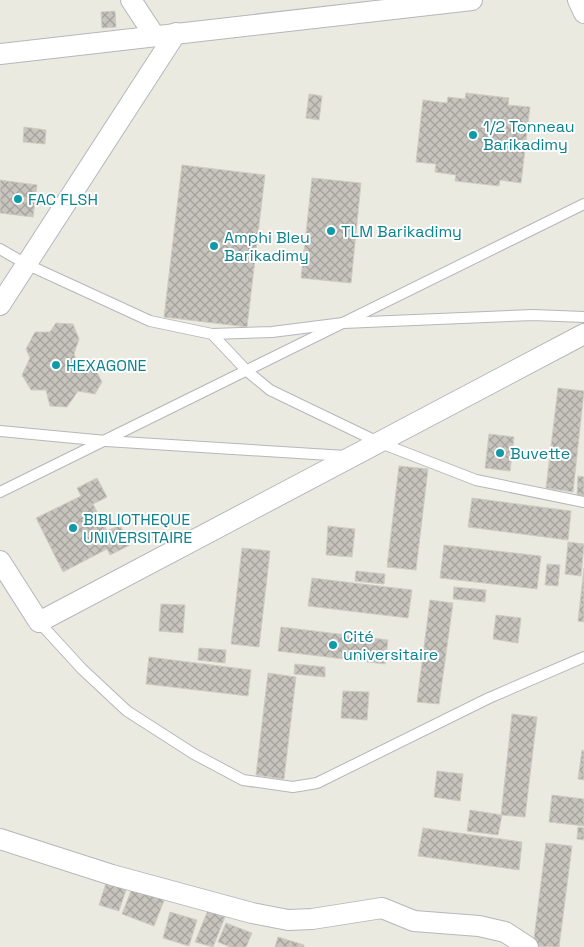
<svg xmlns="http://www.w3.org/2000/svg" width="584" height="947" font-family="'Space Grotesk',sans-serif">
<defs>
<pattern id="building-cross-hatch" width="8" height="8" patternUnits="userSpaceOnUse" patternTransform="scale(1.25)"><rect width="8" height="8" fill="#c7c4be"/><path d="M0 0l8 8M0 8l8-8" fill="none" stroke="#a5a29e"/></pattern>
</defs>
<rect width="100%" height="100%" fill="#ebeae1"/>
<g fill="url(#building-cross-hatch)" stroke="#d0ccc0">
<path d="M 115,11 L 116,27 L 102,28 L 101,12 Z"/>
<path d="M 466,93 L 509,98 L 508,105 L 530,107 L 521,183 L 500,180 L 499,186 L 455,181 L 456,175 L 435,172 L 436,164 L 416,162 L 423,100 L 447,103 L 448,97 L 465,99 Z"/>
<path d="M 309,94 L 322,96 L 319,120 L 306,118 Z"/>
<path d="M 24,127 L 46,130 L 45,144 L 23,142 Z"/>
<path d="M 182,165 L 265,175 L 247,327 L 164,317 Z"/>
<path d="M 312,178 L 361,183 L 351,283 L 301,278 Z"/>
<path d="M 0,180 L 37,185 L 33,217 L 0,213 Z"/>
<path d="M 56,323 L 73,324 L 79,339 L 74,354 L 78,364 L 93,365 L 102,382 L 95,394 L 78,391 L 67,407 L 50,406 L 46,390 L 31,390 L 22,375 L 30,358 L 26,349 L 35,332 L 50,332 Z"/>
<path d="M 558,388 L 584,391 L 573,492 L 546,488 Z"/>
<path d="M 489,434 L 514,437 L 510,471 L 485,468 Z"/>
<path d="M 399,466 L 428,469 L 416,570 L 387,567 Z"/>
<path d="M 578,476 L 584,477 L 584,496 L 577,496 Z"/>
<path d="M 97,478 L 107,497 L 93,504 L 107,531 L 120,525 L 130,545 L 110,555 L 107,549 L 63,572 L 36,518 L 81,496 L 77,488 Z"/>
<path d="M 472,498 L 571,511 L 568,540 L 468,527 Z"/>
<path d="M 328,526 L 355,529 L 352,557 L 326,555 Z"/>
<path d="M 568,542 L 584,544 L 581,576 L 565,574 Z"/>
<path d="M 444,545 L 541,556 L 537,589 L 440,578 Z"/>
<path d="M 242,548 L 270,551 L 259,647 L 231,644 Z"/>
<path d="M 547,564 L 560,565 L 558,586 L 545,585 Z"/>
<path d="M 584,568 L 584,622 L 578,621 Z"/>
<path d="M 356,571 L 385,574 L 384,584 L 355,581 Z"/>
<path d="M 312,578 L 412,590 L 408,618 L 308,606 Z"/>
<path d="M 454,587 L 486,590 L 485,602 L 453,599 Z"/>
<path d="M 430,600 L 453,603 L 439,704 L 417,702 Z"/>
<path d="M 161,604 L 185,605 L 183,633 L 159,631 Z"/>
<path d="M 496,615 L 521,618 L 518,643 L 493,639 Z"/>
<path d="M 281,627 L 388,640 L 385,664 L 278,651 Z"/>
<path d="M 199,648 L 226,650 L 225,663 L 198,660 Z"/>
<path d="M 149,657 L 251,670 L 248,696 L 146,684 Z"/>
<path d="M 295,664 L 325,667 L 325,677 L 294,674 Z"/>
<path d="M 268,673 L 296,677 L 284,779 L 256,775 Z"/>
<path d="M 343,691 L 369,692 L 367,720 L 341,718 Z"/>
<path d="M 512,714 L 537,717 L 525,817 L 501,815 Z"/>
<path d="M 582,750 L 584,751 L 584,780 L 578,779 Z"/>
<path d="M 437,771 L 463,774 L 460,801 L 434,797 Z"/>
<path d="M 552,795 L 584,799 L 584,826 L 549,822 Z"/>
<path d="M 470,810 L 502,815 L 498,835 L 467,831 Z"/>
<path d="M 578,827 L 584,828 L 584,840 L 577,839 Z"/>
<path d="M 423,828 L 522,842 L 519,870 L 418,856 Z"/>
<path d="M 546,843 L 572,846 L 559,947 L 533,946 Z"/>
<path d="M 107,880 L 127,887 L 119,911 L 99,905 Z"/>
<path d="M 133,886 L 165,898 L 154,926 L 122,914 Z"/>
<path d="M 208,910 L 225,917 L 213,947 L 195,942 Z"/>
<path d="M 170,912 L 197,920 L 189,946 L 163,938 Z"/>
<path d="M 226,923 L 252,933 L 246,947 L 230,947 L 218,942 Z"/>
<path d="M 278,937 L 304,945 L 304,947 L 275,947 Z"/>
</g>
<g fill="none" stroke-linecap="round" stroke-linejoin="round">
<defs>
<g id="service">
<path d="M 0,249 L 26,264 L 150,321 L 212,334 L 247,371 L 270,390 L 378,442 L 476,480 L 584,502"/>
<path d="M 212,334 L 272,332 L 343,323 L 533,315 L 584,317"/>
<path d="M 0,431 L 106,441 L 346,456"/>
<path d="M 0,492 L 584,204"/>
<path d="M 39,622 L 82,669 L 127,711 L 194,754 L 243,780 L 293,787 L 317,783 L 489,698 L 584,657"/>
</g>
<g id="minor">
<path d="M 131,0 L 154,35"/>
<path d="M 578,0 L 584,13"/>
<path d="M 0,54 L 472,0"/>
<path d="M 0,305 L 176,33"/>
<path d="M 0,561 L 39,622 L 584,334"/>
<path d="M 0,839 L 112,875 L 252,913 L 288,920 L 312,919 L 382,908 L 414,921 L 479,926 L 505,932 L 528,947"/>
</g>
</defs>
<use href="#service" stroke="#b4b7bb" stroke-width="12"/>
<use href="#minor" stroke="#b4b7bb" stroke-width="22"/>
<use href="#service" stroke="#fff" stroke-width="10"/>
<use href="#minor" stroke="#fff" stroke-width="20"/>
</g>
<g fill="#0f9aa8" stroke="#fff" stroke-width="2">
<circle cx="473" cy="135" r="5"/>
<circle cx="18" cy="199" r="5"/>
<circle cx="331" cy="231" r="5"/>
<circle cx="214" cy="246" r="5"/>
<circle cx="56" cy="365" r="5"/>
<circle cx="500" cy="453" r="5"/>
<circle cx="73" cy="528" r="5"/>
<circle cx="333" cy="645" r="5"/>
</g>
<g text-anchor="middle" stroke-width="4" stroke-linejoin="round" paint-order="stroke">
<g font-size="16" fill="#0d838f" stroke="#fff" text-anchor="start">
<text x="483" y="132">1/2 Tonneau<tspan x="483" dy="18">Barikadimy</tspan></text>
<text x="28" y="205">FAC FLSH</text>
<text x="341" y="237">TLM Barikadimy</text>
<text x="224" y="243">Amphi Bleu<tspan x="224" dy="18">Barikadimy</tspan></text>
<text x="66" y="371">HEXAGONE</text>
<text x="510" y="459">Buvette</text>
<text x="83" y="525">BIBLIOTHEQUE<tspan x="83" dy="18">UNIVERSITAIRE</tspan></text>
<text x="343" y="642">Cité<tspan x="343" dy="18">universitaire</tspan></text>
</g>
</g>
</svg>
